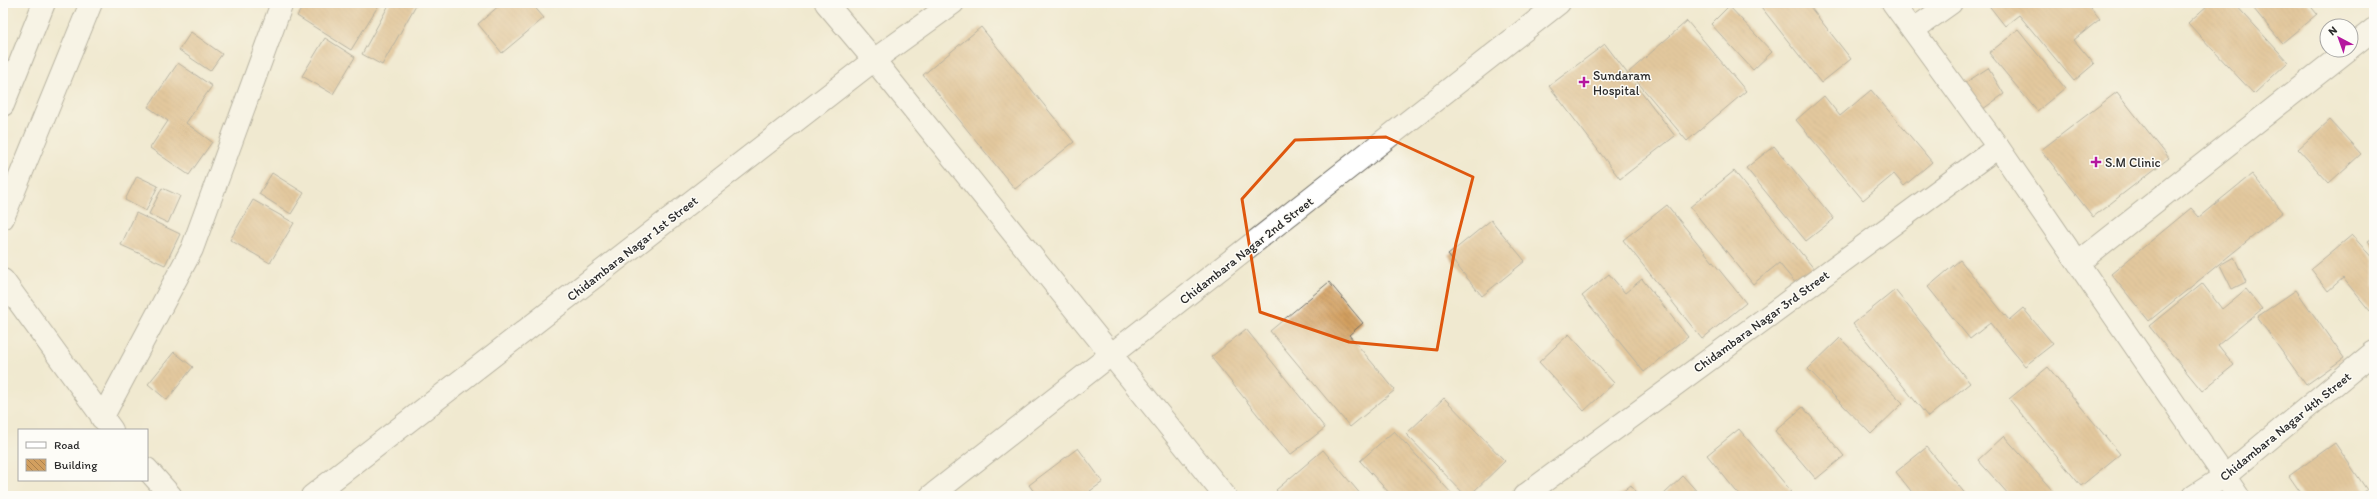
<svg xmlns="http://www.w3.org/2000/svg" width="2377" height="499" font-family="Itim,sans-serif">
<defs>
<pattern id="building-back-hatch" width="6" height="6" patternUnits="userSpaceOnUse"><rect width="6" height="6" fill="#d29f5f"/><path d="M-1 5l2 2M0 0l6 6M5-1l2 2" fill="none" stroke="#ab824f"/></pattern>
</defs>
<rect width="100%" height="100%" fill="#fdfcf7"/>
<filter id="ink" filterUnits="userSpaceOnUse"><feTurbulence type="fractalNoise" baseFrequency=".025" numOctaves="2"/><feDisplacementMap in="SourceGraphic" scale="8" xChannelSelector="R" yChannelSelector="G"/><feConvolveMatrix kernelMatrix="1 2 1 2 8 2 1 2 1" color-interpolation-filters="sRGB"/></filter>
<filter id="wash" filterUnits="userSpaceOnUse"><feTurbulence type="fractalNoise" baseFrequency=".012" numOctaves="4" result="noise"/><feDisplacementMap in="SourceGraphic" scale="16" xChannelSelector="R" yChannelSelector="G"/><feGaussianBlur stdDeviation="0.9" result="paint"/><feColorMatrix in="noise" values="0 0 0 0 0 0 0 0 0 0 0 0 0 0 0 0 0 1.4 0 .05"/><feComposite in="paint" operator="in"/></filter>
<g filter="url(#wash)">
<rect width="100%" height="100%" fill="#f0e9d0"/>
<g id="blocks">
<g fill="url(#building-back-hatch)">
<path d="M 305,3 L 325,3 L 331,6 L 333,3 L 380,3 L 351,50 L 297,16 Z"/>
<path d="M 390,3 L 417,3 L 382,65 L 362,54 Z"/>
<path d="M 502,3 L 531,3 L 544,18 L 502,53 L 478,24 Z"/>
<path d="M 1758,3 L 1807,3 L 1851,59 L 1821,83 Z"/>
<path d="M 1987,3 L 2087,3 L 2100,19 L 2074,40 L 2094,64 L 2074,81 L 2019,15 L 2005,26 Z"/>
<path d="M 2210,3 L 2234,3 L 2288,62 L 2254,94 L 2188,23 Z"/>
<path d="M 2249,3 L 2308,3 L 2317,14 L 2282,43 Z"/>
<path d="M 1729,6 L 1772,52 L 1753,70 L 1711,24 Z"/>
<path d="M 1687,21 L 1746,91 L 1687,141 L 1629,72 Z"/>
<path d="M 981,27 L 1074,142 L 1015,189 L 923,75 Z"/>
<path d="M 2018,30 L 2065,88 L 2037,111 L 1989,53 Z"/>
<path d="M 191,32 L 222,54 L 210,71 L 179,50 Z"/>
<path d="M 325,38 L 355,57 L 333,94 L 302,76 Z"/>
<path d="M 1605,44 L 1675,136 L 1620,179 L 1549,86 Z"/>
<path d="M 178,63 L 212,86 L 186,123 L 212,142 L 189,175 L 150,148 L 168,121 L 148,107 Z"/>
<path d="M 1988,68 L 2004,94 L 1983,109 L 1965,83 Z"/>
<path d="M 1871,90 L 1932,162 L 1904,186 L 1894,174 L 1863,200 L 1796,120 L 1824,96 L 1840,116 Z"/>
<path d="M 2117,92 L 2169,158 L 2093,217 L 2041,150 Z"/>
<path d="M 2330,120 L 2361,154 L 2329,183 L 2298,149 Z"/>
<path d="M 1774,146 L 1834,219 L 1806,241 L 1746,168 Z"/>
<path d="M 1734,171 L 1815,270 L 1797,285 L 1779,263 L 1753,284 L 1690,207 Z"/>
<path d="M 272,173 L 304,193 L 291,214 L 259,194 Z"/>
<path d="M 2252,174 L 2283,212 L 2149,321 L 2111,274 L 2191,208 L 2199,217 Z"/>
<path d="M 137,176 L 158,186 L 146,211 L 125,200 Z"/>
<path d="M 162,188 L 180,196 L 168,223 L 149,214 Z"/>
<path d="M 253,200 L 294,223 L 270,263 L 230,240 Z"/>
<path d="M 1667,205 L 1746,303 L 1702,339 L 1623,240 Z"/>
<path d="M 136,213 L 180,234 L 165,265 L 121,245 Z"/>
<path d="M 1491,220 L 1525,261 L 1482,296 L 1448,255 Z"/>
<path d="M 2352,235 L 2374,260 L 2374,308 L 2370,311 L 2343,278 L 2328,291 L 2311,269 Z"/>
<path d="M 2374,237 L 2374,249 L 2368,241 Z"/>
<path d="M 2234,257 L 2246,282 L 2232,289 L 2220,265 Z"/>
<path d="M 1960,260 L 2009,320 L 2023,308 L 2053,344 L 2025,366 L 1990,323 L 1970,339 L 1928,287 Z"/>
<path d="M 1609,274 L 1625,293 L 1642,279 L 1688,337 L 1644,372 L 1582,296 Z"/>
<path d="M 1329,282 L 1363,323 L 1349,335 L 1395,390 L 1350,427 L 1270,331 Z"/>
<path d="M 2202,283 L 2222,309 L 2246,289 L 2262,309 L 2218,345 L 2234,365 L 2202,391 L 2149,326 Z"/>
<path d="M 1895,290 L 1970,383 L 1928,417 L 1853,324 Z"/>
<path d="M 2296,290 L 2344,358 L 2306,385 L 2257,317 Z"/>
<path d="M 1246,329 L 1325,428 L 1290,455 L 1211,357 Z"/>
<path d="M 1569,334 L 1614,383 L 1584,411 L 1539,362 Z"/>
<path d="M 1840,338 L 1903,403 L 1871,434 L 1808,369 Z"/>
<path d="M 174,352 L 193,367 L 167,400 L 148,384 Z"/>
<path d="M 2048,367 L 2120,454 L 2081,486 L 2009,399 Z"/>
<path d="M 1444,398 L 1505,461 L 1469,496 L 1466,496 L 1406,434 Z"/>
<path d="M 1803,407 L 1844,456 L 1816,479 L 1775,431 Z"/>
<path d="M 1739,429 L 1791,491 L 1785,496 L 1740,496 L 1707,455 Z"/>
<path d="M 1394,431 L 1454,496 L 1392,496 L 1360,461 Z"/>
<path d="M 2004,436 L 2053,491 L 2047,496 L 2010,496 L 1978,460 Z"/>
<path d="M 2335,443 L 2367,490 L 2358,496 L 2303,496 L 2289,476 Z"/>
<path d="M 1927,447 L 1967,496 L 1915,496 L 1896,472 Z"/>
<path d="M 1078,448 L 1103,482 L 1090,491 L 1094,496 L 1037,496 L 1029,485 Z"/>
<path d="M 1323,450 L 1362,496 L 1281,496 L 1276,490 Z"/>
<path d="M 1683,476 L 1701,496 L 1662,496 Z"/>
<path d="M 1631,485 L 1638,496 L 1617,496 Z"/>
</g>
</g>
</g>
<g filter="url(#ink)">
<use href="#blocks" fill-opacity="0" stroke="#706e65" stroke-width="1"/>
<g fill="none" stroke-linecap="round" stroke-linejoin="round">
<defs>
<g id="street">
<path d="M 826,3 L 874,60 L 1225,496"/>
<path d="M 1913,30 L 1951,3"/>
<path d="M 2351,47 L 2374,29"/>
<path d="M 2079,262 L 2348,50"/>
<path d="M 102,418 L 192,249 L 282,3"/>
<path d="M 312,496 L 874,60 L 953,3"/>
<path d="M 931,496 L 1559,3"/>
<path d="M 1524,496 L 1998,147"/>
<path d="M 2194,496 L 2225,476 L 2374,352"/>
</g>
<g id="secondary">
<path d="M 1893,3 L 1998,147 L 2238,496"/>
<path d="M 3,280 L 112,430"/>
<path d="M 147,469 L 171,496"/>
</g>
<g id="primary">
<path d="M 3,105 L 44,3"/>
<path d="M 3,218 L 91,3"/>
</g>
</defs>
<use href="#street" stroke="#706e65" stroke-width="24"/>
<use href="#secondary" stroke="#706e65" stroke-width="24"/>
<use href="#primary" stroke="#706e65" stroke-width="24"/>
<use href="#street" stroke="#fff" stroke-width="22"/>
<use href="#secondary" stroke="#fff" stroke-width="22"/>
<use href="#primary" stroke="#fff" stroke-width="22"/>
</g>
</g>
<path d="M0 0H2377V499H0ZM 1386,137 L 1473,177 L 1456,243 L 1437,350 L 1349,342 L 1260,312 L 1242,199 L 1295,140 Z" fill="#f0e9d0" fill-opacity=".55" fill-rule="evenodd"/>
<path fill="none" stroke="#df570e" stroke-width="3" stroke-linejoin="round" d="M 1386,137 L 1473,177 L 1456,243 L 1437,350 L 1349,342 L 1260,312 L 1242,199 L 1295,140 Z"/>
<g fill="#b5179e" stroke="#fdfcf7" stroke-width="1.5">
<path d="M1582 76h4v4h4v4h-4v4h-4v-4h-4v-4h4z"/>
<path d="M2094 156h4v4h4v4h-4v4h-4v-4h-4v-4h4z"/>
</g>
<g text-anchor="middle" stroke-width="3" stroke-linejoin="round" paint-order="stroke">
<g font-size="13" fill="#2b2b2b" stroke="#fdfcf7" text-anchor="start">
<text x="1593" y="80">Sundaram<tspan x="1593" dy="15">Hospital</tspan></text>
<text x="2105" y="167">S.M Clinic</text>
</g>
<g font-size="13" fill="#2b2b2b" stroke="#fdfcf7">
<text transform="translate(632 248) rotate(-38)" y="5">Chidambara Nagar 1st Street</text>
<text transform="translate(1246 250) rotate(-38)" y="5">Chidambara Nagar 2nd Street</text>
<text transform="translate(1761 321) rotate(-36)" y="5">Chidambara Nagar 3rd Street</text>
<text transform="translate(2285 426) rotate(-39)" y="5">Chidambara Nagar 4th Street</text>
</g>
</g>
<rect width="2377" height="499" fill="none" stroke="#fdfcf7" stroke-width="16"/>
<rect x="18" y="429" width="130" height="52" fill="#fdfcf7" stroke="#a9a8a5"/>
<rect x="26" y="442" width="20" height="6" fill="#ffffff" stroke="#a9a8a5"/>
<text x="54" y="449" font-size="12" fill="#2b2b2b">Road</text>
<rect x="26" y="459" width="20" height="12" fill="url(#building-back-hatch)" stroke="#a9a8a5"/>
<text x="54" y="469" font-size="12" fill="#2b2b2b">Building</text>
<g transform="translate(2339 38) rotate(319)"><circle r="19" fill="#fdfcf7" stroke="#a9a8a5"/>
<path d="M0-3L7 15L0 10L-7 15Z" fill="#b5179e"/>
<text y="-6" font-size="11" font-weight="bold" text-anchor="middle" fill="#2b2b2b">N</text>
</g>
</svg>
